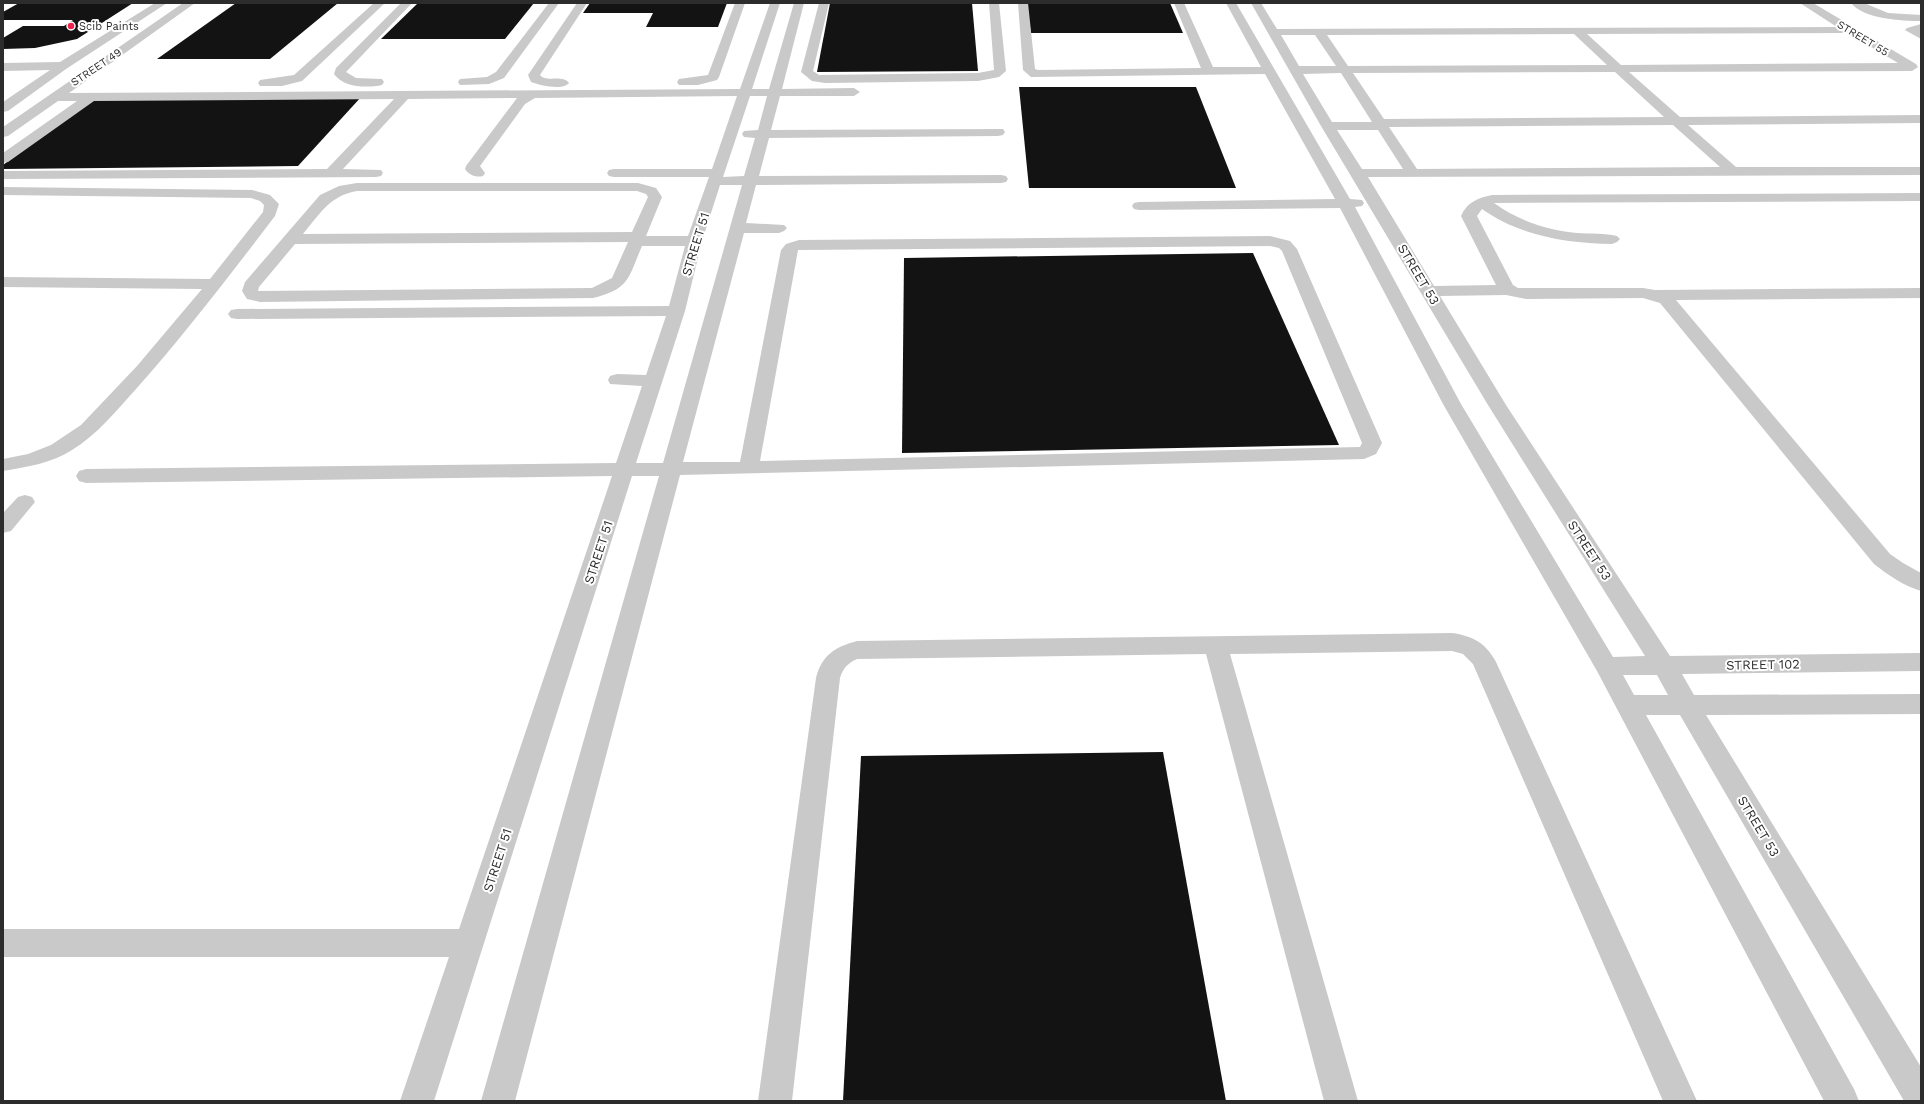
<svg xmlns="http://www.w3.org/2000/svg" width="1924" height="1104" font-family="'Work Sans',sans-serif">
<rect width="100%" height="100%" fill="#fff"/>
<g fill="#131313">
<path d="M 19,3 L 133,3 L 77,39 L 35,48 L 3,49 L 3,38 L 23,26 L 64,26 L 73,20 L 3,20 L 3,12 Z"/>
<path d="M 236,3 L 338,3 L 270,59 L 157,59 Z"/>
<path d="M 418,3 L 534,3 L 505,39 L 381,39 Z"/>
<path d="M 590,3 L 727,3 L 718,27 L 646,27 L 653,13 L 583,13 Z"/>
<path d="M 830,3 L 972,3 L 978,71 L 817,72 Z"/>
<path d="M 1026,3 L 1170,3 L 1183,33 L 1031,33 Z"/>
<path d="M 1019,87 L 1196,87 L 1236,188 L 1029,188 Z"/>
<path d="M 362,96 L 298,166 L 3,169 L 3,165 L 94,98 Z"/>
<path d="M 1253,253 L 1339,445 L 902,453 L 904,258 Z"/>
<path d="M 1163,752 L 1226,1101 L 843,1101 L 861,756 Z"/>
</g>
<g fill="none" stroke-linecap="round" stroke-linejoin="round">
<g fill="#c9c9c9" fill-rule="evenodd">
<path d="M 155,3 L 167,3 L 66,69 L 8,111 L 3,112 L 3,102 L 50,70 L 3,71 L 3,63 L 60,62 Z"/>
<path d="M 183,3 L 195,3 L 69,93 L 740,89 L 770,3 L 780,3 L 752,89 L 769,89 L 794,3 L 804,3 L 782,89 L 854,88 L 860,92 L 854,96 L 780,96 L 771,130 L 1003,129 L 1005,132 L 1003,135 L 998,136 L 769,138 L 759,176 L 1001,175 L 1006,176 L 1008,179 L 1006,182 L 1001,183 L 756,185 L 746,223 L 784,225 L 787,228 L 784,231 L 779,233 L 744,233 L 683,462 L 740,462 L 781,250 L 786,244 L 799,240 L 1270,236 L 1290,241 L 1297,249 L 1382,443 L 1376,454 L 1364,459 L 680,475 L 515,1101 L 481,1101 L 659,476 L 632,476 L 434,1101 L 400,1101 L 449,957 L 3,957 L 3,929 L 459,929 L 612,476 L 86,483 L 79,481 L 76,476 L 79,471 L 86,469 L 616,463 L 642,386 L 610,384 L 608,380 L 610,376 L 617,374 L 646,375 L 666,316 L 237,319 L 231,318 L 228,314 L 231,310 L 237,309 L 669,306 L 685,246 L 642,246 C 628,278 630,289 593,298 L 260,302 L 247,299 L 242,291 L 245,282 L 320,195 L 339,186 L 357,183 L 638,183 L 656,188 L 662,197 L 646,236 L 688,236 L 709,177 L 614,177 L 609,176 L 607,173 L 609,170 L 614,169 L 712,169 L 737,96 L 535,98 L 525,104 L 480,166 L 485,173 L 483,176 C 476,178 469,175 465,169 L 466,166 L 517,98 L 408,99 L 343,169 L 381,170 L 383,173 L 381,176 L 376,177 L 3,179 L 3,171 L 327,169 L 394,99 L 94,101 L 8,162 L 3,163 L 3,153 L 77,101 L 58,101 L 8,136 L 3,137 L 3,127 ZM 750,96 L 767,96 L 758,130 L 744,131 L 742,134 L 744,137 L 755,138 L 744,176 L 723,177 ZM 720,185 L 742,185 L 663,463 L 636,463 L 685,311 L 702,241 ZM 357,191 L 637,191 L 646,194 L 648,197 L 632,232 L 303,234 C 320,214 329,196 357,191 ZM 628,242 L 612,278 L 592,288 L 258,291 L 259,287 L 295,244 ZM 1270,246 L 1279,248 L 1282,251 L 1362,443 L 1360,447 L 760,461 L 798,250 Z"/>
<path d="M 374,3 L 385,3 L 302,81 L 282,86 L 260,86 L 258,83 L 260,80 L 294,75 Z"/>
<path d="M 401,3 L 412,3 L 346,72 L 356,78 L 382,79 L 384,82 L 382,85 C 367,88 344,88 334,74 L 336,68 Z"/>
<path d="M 549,3 L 559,3 L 504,78 L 489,84 L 460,85 L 458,82 L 460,79 L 487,77 L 496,72 Z"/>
<path d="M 577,3 L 587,3 L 540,75 C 546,83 562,74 569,83 C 563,91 539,85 531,82 L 528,75 Z"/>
<path d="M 735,3 L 745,3 L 719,77 L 717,80 L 698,85 L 679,85 L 677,82 L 679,79 L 708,75 Z"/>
<path d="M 819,3 L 829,3 L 813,71 L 819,75 L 978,73 L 994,70 L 989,3 L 999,3 L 1006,71 L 999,77 L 978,81 L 825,83 L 812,81 L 801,72 Z"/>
<path d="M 1018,3 L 1028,3 L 1035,69 L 1038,70 L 1201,68 L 1174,3 L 1184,3 L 1213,67 L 1261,67 L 1226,3 L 1236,3 L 1350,199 L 1362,200 L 1364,203 L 1362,206 L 1355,207 L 1461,404 L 1613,657 L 1645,656 L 1488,405 L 1321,126 L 1251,3 L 1261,3 L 1277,29 L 1837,27 L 1800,3 L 1813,3 L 1916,64 L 1918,67 L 1912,71 L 1629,72 L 1680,117 L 1921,115 L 1921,123 L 1688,125 L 1736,167 L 1921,167 L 1921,175 L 1368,177 L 1434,286 L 1496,285 L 1461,216 C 1467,202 1478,198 1492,195 L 1921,193 L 1921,201 L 1494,203 C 1519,221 1547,230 1577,233 C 1591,234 1605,233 1617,236 L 1620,239 L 1617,242 L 1612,244 C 1566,243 1520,236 1482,209 L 1477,216 L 1513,285 L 1518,288 L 1643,288 L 1655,290 L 1921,288 L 1921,298 L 1676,300 L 1890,554 L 1903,563 L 1921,573 L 1921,591 C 1904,586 1888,575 1874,564 L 1660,303 L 1643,298 L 1526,299 L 1506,295 L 1440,296 L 1506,405 L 1670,656 L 1921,653 L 1921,671 L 1682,674 L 1694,695 L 1921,694 L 1921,714 L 1706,715 L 1921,1067 L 1921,1101 L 1904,1101 L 1680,715 L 1646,715 L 1854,1089 L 1859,1101 L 1824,1101 L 1597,671 L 1443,404 L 1340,208 L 1139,210 L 1134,209 L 1132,206 L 1134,203 L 1139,202 L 1335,199 L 1265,74 L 1031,77 L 1023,70 ZM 1848,33 L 1898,63 L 1621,65 L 1587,34 ZM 1574,34 L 1607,65 L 1348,66 L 1327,35 ZM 1281,35 L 1315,35 L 1336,66 L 1299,66 ZM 1615,72 L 1664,117 L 1384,119 L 1353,73 ZM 1341,73 L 1372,122 L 1332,122 L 1303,74 ZM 1673,125 L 1720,167 L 1417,169 L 1389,127 ZM 1337,130 L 1378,130 L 1403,169 L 1362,169 ZM 1623,675 L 1657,675 L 1668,695 L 1634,695 Z"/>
<path d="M 1851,3 L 1864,3 L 1888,13 L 1921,15 L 1921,21 C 1902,21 1863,19 1851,3 Z"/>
<path d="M 1921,24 L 1921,39 L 1905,30 L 1907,28 Z"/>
<path d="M 3,187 L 252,190 L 270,195 L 279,204 L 275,216 C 230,275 185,334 136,389 C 117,410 97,435 72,450 C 52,463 27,467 3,471 L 3,459 L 28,454 L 51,445 L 81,425 L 137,366 L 202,289 L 3,287 L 3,277 L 210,279 L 263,212 L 264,205 L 260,201 L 251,198 L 3,195 Z"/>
<path d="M 25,495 L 32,497 L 35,502 L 11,531 L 3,533 L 3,513 L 18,497 Z"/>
<path d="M 1452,633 C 1473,636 1486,643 1496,662 L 1697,1101 L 1663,1101 L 1473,664 L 1463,654 L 1452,651 L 1230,654 L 1358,1101 L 1324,1101 L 1206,654 L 857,659 C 848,663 843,668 840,678 L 792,1101 L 758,1101 L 816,678 C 822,655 835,647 857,641 Z"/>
</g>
</g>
<circle fill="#ef224c" stroke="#fff" stroke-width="1.5" cx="71" cy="26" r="4"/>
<g text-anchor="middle" stroke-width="4" stroke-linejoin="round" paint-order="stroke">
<g font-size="11" fill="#2c2c2c" stroke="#fff" text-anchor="start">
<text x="79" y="30">Scib Paints</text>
</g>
<g font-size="11" fill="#2c2c2c" stroke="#fff">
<text transform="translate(1863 38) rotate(31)" y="4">STREET 55</text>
<text transform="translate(96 67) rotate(-34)" y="4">STREET 49</text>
</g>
<g font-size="13" fill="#2c2c2c" stroke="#fff">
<text transform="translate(695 244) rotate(-73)" y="5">STREET 51</text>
<text transform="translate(1419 274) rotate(59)" y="5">STREET 53</text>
<text transform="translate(1590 550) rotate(57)" y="5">STREET 53</text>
<text transform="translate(598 552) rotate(-72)" y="5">STREET 51</text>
<text transform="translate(1763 664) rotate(-1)" y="5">STREET 102</text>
<text transform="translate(1759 826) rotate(59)" y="5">STREET 53</text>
<text transform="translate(497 860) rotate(-72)" y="5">STREET 51</text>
</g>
</g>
<rect width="1924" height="1104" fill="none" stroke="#2c2c2c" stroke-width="8"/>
</svg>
